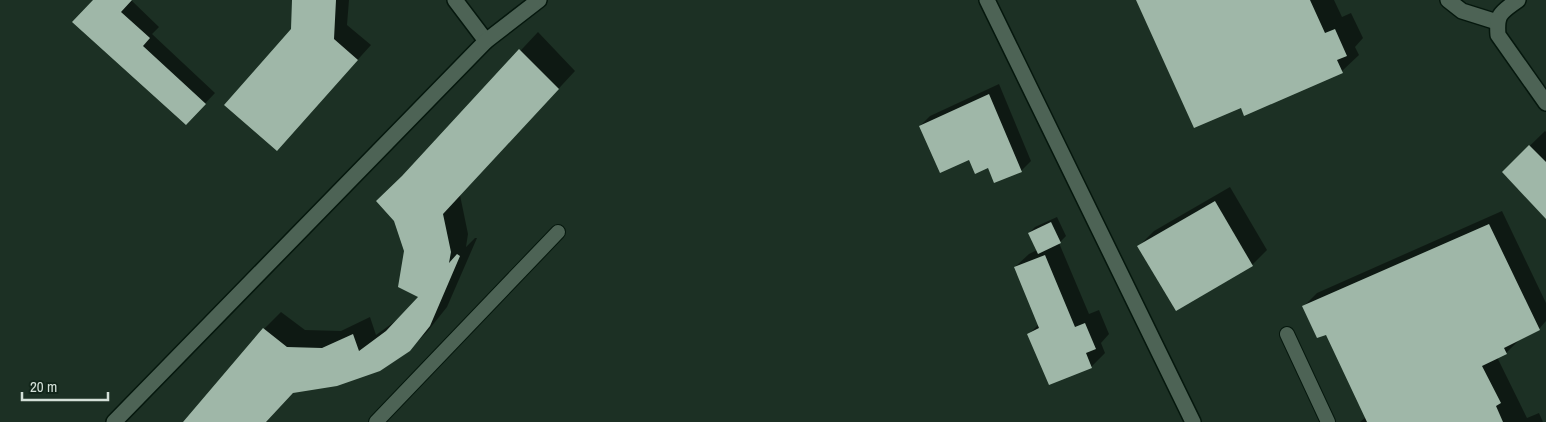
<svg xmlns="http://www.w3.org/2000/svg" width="1546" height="422" font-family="'Archivo Narrow',sans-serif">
<rect width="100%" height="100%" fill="#1c3024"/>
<g fill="#0007">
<path d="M 94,0 L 131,0 L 159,27 L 152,34 L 215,93 L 196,113 Z"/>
<path d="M 294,0 L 349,0 L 347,25 L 371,45 L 277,149 L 292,29 Z"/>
<path d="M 1137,0 L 1334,0 L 1342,17 L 1351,13 L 1363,38 L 1355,47 L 1359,55 L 1342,71 L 1241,106 Z"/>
<path d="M 538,32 L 575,71 L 460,195 L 468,234 L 466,247 L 475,238 L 477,238 L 447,307 L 427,332 L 409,350 L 294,392 L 266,422 L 185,422 L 264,329 L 281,312 L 305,330 L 341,331 L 370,317 L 376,335 L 401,317 L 420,296 L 405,251 L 408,171 Z"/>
<path d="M 999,84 L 1031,161 L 1021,171 L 989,167 L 970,159 L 920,126 L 930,116 Z"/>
<path d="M 1545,131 L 1546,132 L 1546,217 L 1503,172 Z"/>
<path d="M 1230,187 L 1267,250 L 1252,265 L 1139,246 L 1154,231 Z"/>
<path d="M 1502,211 L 1546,303 L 1546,321 L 1539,329 L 1519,340 L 1506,353 L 1497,357 L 1527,418 L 1539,413 L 1543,422 L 1360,422 L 1366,417 L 1326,333 L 1304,306 L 1317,293 Z"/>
<path d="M 1057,217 L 1066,236 L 1059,243 L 1089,314 L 1099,310 L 1109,334 L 1101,343 L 1105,353 L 1091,367 L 1029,334 L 1039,324 L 1015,267 L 1029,254 L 1037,250 L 1029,233 L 1035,227 Z"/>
</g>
<g fill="#9fb7a8">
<path d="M 93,0 L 132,0 L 121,12 L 150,38 L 143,46 L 206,104 L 186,125 L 72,22 Z"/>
<path d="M 292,0 L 336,0 L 334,39 L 358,60 L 277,151 L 224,105 L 291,29 Z"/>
<path d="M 1136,0 L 1310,0 L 1325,33 L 1335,29 L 1347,56 L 1337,60 L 1343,73 L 1244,116 L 1241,108 L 1194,128 Z"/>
<path d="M 519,49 L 559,89 L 443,214 L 451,252 L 449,263 L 457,254 L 460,256 L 430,326 L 410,351 L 380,371 L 337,386 L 293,393 L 266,422 L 183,422 L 263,328 L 287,347 L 322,348 L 353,334 L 359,351 L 386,331 L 418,297 L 398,287 L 404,251 L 394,221 L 376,201 L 402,176 Z"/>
<path d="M 989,94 L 1022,172 L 994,183 L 988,168 L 975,174 L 969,160 L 940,173 L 919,126 Z"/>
<path d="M 1529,145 L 1546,162 L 1546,219 L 1502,172 Z"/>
<path d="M 1215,201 L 1253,266 L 1176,311 L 1137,246 Z"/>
<path d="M 1051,222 L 1061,243 L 1038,254 L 1028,233 Z"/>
<path d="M 1489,224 L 1540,330 L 1504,348 L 1507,354 L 1482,366 L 1501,403 L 1496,406 L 1503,422 L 1367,422 L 1326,335 L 1317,338 L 1302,306 Z"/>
<path d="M 1045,255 L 1075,327 L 1085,323 L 1096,349 L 1086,353 L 1092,368 L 1049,385 L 1027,334 L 1039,328 L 1014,267 Z"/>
</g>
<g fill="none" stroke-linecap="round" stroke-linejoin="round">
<defs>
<g id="lane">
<path d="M 1287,334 L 1328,422"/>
<path d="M 376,422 L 558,232"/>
</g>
<g id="street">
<path d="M 455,0 L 486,41"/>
<path d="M 987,0 L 1193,422"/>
<path d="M 1448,0 L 1462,11 L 1497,22"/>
<path d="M 1518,0 C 1502,12 1496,13 1498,35 L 1546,103"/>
<path d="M 114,422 L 486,41 L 539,0"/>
</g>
</defs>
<use href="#lane" stroke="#05170d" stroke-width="16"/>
<use href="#street" stroke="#05170d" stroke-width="18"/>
<use href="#lane" stroke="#4d6355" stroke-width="14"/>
<use href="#street" stroke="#4d6355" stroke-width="15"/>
</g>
<path d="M22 392v8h86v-8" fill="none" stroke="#d4e0d8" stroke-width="2.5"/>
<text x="30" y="392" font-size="15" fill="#d4e0d8" stroke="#12261a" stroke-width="4" paint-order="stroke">20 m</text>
</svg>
